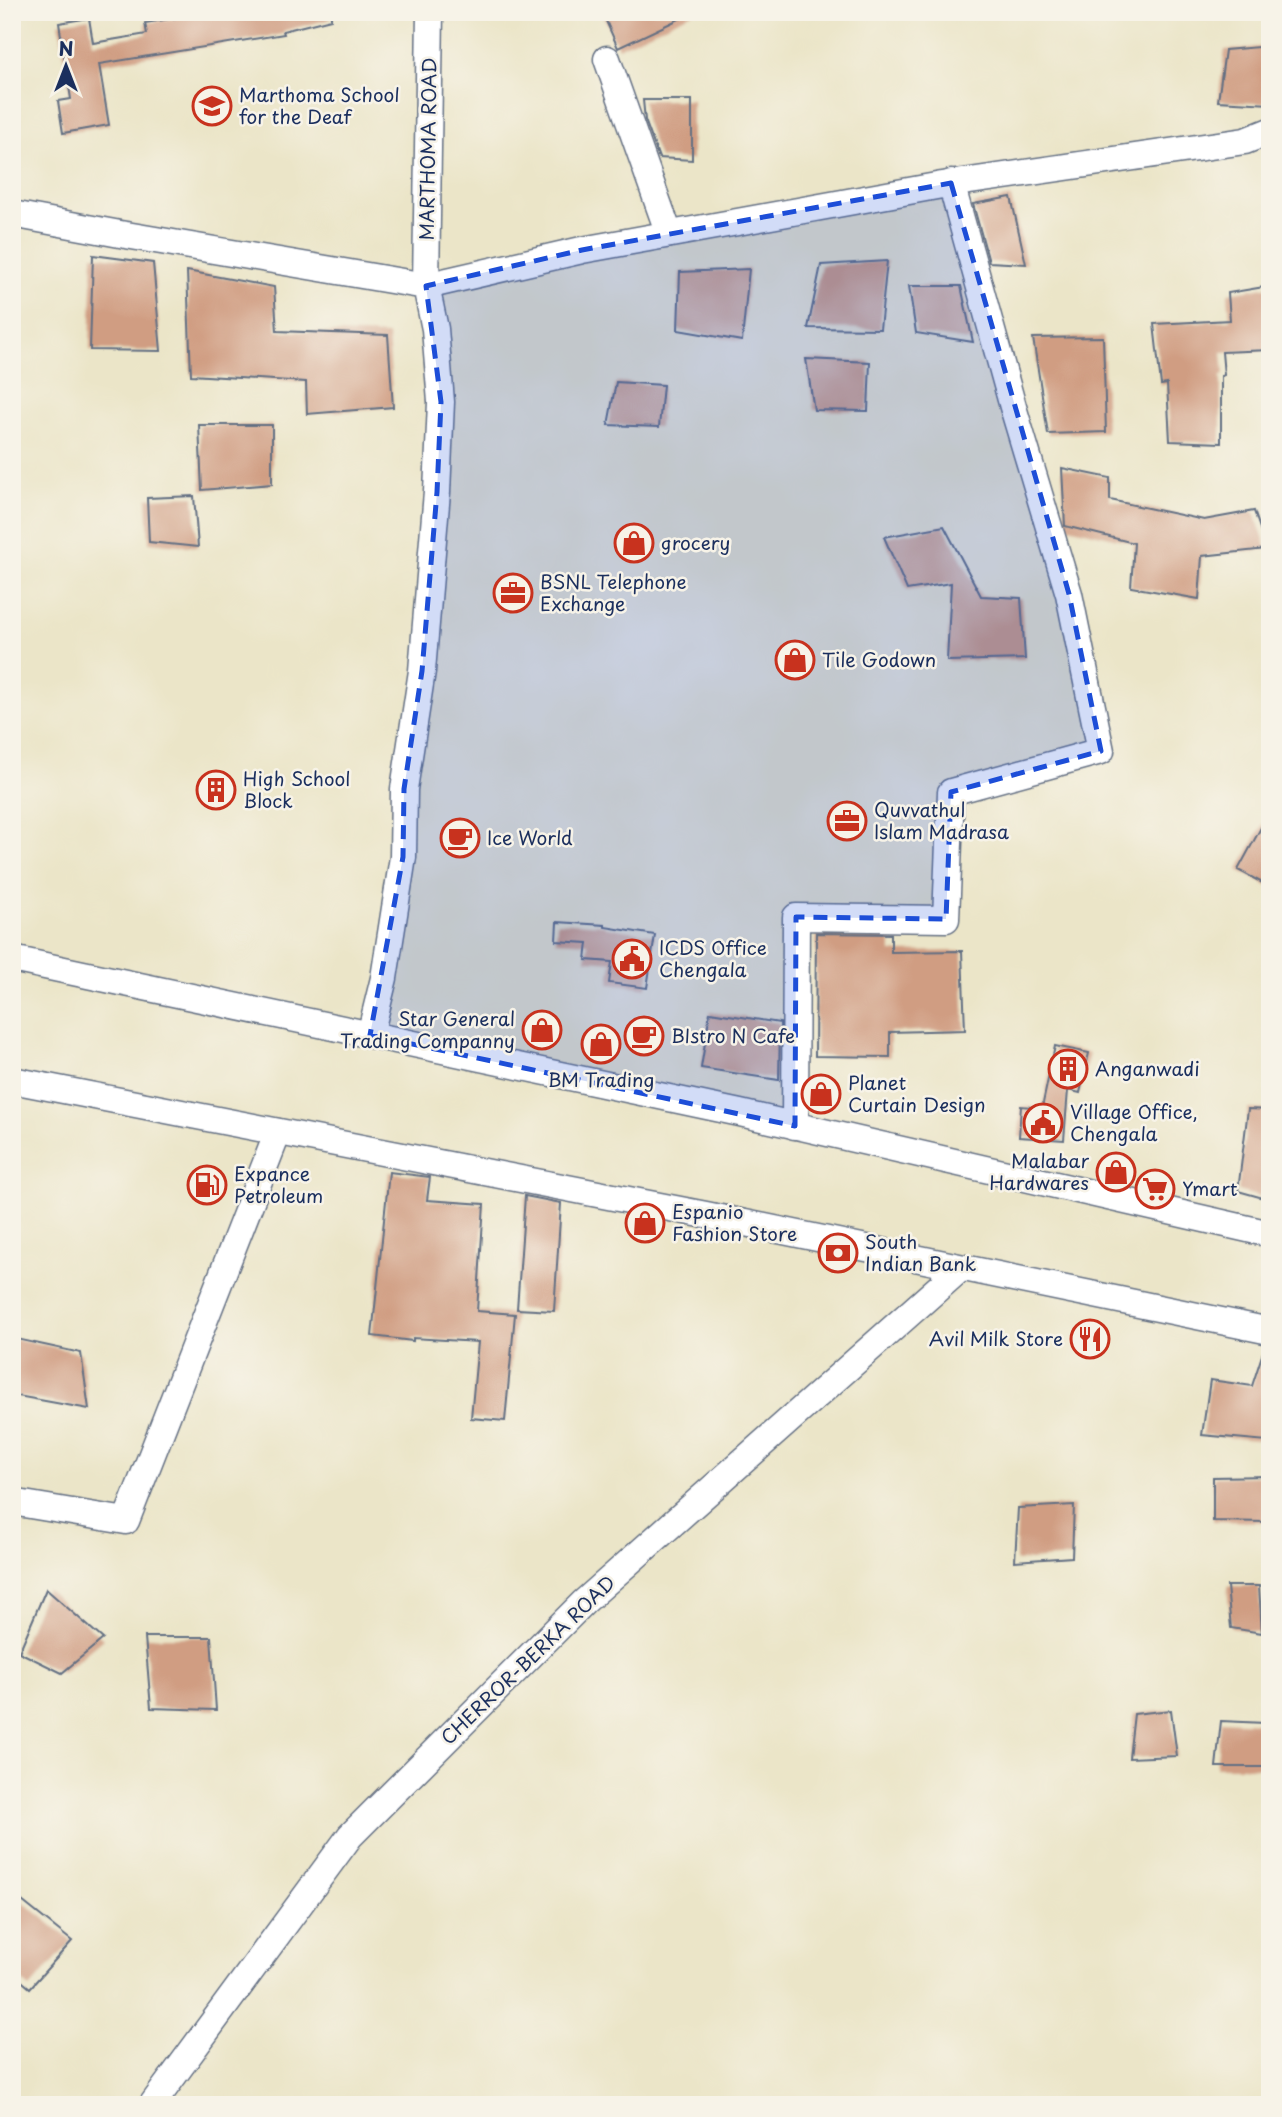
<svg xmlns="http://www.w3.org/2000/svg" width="1282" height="2117" font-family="'Playpen Sans',sans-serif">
<rect width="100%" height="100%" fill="#f7f3e8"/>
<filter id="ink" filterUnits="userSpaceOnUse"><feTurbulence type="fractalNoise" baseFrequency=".0143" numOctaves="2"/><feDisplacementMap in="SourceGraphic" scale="14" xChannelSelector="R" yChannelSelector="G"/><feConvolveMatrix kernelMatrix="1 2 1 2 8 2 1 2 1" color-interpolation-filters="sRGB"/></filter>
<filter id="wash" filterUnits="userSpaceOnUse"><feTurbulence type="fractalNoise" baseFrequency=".00686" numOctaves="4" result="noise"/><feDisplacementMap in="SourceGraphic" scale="28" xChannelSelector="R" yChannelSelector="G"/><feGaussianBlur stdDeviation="1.57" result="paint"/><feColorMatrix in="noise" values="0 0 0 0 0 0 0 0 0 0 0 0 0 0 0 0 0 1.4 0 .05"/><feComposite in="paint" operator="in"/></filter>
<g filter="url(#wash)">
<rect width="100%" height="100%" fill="#ebe5c8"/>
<g id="blocks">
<g fill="#d09d82">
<path d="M 213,12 L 331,12 L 331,19 L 283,31 L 284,34 L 99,64 L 109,125 L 63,133 L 58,101 L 71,99 L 59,23 L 89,18 L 93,43 L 147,34 L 145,23 Z"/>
<path d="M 602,12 L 694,12 L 618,48 Z"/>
<path d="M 1270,46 L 1270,104 L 1218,101 L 1225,50 Z"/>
<path d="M 643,100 L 692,100 L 692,160 L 659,158 L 645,120 Z"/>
<path d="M 1011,197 L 1026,264 L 989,262 L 973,204 Z"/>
<path d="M 93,255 L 153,263 L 161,351 L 90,350 Z"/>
<path d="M 887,261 L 880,329 L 808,328 L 821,265 Z"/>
<path d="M 749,269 L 742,341 L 678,330 L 680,272 Z"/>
<path d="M 187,271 L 274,287 L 277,331 L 388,335 L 393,407 L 307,414 L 306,382 L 191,375 Z"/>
<path d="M 909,286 L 961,286 L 973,342 L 916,333 Z"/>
<path d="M 1270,286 L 1270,350 L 1222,352 L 1224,375 L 1221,376 L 1221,443 L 1170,441 L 1167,384 L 1161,385 L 1154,324 L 1230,320 L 1228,293 Z"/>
<path d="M 1103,337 L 1106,432 L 1048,434 L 1033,338 Z"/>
<path d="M 806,359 L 870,362 L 868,411 L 814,410 Z"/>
<path d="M 616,382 L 663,385 L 659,427 L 608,425 Z"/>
<path d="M 199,425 L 272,425 L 272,484 L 202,490 Z"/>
<path d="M 1062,468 L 1110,478 L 1110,500 L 1204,520 L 1254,511 L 1267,549 L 1202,556 L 1199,599 L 1131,587 L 1134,543 L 1065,526 Z"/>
<path d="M 194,496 L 198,547 L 149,542 L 147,498 Z"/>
<path d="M 944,526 L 981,596 L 1021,598 L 1025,659 L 947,661 L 951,583 L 907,590 L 884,537 Z"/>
<path d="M 1270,811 L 1270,887 L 1238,870 Z"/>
<path d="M 557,922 L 605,925 L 605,927 L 655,935 L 647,988 L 609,983 L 612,962 L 586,960 L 588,943 L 556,941 Z"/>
<path d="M 816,933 L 891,934 L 891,952 L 962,951 L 965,1030 L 890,1032 L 890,1057 L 815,1056 Z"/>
<path d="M 710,1012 L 780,1023 L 779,1080 L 701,1068 Z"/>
<path d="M 1055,1046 L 1089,1053 L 1080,1093 L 1068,1090 L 1064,1140 L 1019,1137 L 1021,1106 L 1042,1108 Z"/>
<path d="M 1248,1109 L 1270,1110 L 1270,1200 L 1238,1191 Z"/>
<path d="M 389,1172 L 430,1177 L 427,1200 L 484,1204 L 477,1311 L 515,1314 L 505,1421 L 471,1418 L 478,1342 L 413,1338 L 413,1341 L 372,1336 Z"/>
<path d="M 525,1196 L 561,1203 L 554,1311 L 517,1309 Z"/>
<path d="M 12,1338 L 81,1353 L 89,1409 L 12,1395 Z"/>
<path d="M 1265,1346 L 1270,1346 L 1267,1441 L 1202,1435 L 1210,1380 L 1252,1386 Z"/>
<path d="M 1268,1476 L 1267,1522 L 1213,1521 L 1213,1477 Z"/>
<path d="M 1074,1505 L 1072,1557 L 1015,1561 L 1018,1508 Z"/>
<path d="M 1227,1586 L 1259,1586 L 1262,1633 L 1231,1628 Z"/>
<path d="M 46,1589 L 103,1639 L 62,1673 L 19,1652 Z"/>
<path d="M 145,1637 L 211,1637 L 216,1710 L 151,1708 Z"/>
<path d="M 1171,1710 L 1177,1756 L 1129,1758 L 1134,1714 Z"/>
<path d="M 1221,1721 L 1265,1723 L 1268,1767 L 1216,1767 Z"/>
<path d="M 12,1893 L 72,1941 L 30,1988 L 12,1973 Z"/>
</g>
</g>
</g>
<g filter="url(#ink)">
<use href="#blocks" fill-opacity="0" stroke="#646f83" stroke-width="2"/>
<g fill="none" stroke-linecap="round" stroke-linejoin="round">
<defs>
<g id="minor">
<path d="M 430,12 L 426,286 L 582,250 L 942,185 L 1245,141 L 1270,131"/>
<path d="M 607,59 L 669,234"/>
<path d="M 12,214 L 120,234 L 426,286 L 435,329 L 441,402 L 437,492 L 422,671 L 404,789 L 403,857 L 384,978 L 370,1035"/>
<path d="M 12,959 L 740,1113 L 1270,1234"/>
<path d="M 12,1080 L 706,1215 L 1270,1331"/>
<path d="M 795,1126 L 796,917 L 946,919 L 951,792 L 1101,751 L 1069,594 L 1013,407 L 951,183"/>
<path d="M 12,1502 L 126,1521 L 278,1132"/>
<path d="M 152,2105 L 350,1836 L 584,1602 L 961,1268"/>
</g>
</defs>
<use href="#minor" stroke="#646f83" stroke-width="29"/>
<use href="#minor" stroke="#fff" stroke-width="26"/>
</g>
</g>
<path fill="#1d4ed8" fill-opacity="0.2" stroke="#1d4ed8" stroke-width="5" stroke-dasharray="14 9" stroke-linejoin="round" d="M 951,183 L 1069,594 L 1101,751 L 951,792 L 946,919 L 796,917 L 795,1126 L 370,1035 L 403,857 L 404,789 L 422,671 L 437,492 L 441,402 L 426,286 L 582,250 Z"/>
<defs>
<symbol id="school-ring" viewBox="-11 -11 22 22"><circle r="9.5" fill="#f7f3e8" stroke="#c8321e" stroke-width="1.5"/><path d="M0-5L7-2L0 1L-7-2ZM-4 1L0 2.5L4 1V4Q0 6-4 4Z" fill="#c8321e"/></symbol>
<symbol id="shop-ring" viewBox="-11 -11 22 22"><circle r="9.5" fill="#f7f3e8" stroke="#c8321e" stroke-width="1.5"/><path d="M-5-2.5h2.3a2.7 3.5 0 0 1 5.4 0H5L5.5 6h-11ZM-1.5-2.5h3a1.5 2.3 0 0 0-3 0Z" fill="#c8321e"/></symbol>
<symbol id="office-ring" viewBox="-11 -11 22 22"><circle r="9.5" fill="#f7f3e8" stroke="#c8321e" stroke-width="1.5"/><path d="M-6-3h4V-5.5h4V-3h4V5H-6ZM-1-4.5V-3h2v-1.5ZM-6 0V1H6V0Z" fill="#c8321e"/></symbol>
<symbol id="building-ring" viewBox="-11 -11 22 22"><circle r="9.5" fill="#f7f3e8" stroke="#c8321e" stroke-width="1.5"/><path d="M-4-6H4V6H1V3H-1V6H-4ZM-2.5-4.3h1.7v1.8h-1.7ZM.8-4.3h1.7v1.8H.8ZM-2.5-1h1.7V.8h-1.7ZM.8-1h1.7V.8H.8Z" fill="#c8321e"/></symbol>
<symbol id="cafe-ring" viewBox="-11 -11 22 22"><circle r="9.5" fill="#f7f3e8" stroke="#c8321e" stroke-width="1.5"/><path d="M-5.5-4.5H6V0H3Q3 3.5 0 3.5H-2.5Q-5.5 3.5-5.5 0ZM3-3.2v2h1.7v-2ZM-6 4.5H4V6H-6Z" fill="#c8321e"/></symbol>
<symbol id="civic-ring" viewBox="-11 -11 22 22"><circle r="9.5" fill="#f7f3e8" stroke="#c8321e" stroke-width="1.5"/><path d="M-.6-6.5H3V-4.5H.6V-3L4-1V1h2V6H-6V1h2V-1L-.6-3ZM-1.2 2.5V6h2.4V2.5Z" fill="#c8321e"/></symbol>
<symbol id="fuel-ring" viewBox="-11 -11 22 22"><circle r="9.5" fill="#f7f3e8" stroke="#c8321e" stroke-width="1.5"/><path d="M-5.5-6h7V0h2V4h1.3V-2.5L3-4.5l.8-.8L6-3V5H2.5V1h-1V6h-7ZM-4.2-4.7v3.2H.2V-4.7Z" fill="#c8321e"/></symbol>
<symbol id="supermarket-ring" viewBox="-11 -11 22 22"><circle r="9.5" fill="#f7f3e8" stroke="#c8321e" stroke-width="1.5"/><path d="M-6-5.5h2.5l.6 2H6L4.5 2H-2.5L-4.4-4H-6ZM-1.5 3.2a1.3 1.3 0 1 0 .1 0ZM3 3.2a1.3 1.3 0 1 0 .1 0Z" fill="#c8321e"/></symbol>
<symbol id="bank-ring" viewBox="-11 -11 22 22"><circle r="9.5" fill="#f7f3e8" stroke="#c8321e" stroke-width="1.5"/><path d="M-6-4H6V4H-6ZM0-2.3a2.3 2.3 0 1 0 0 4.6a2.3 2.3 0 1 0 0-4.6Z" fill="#c8321e"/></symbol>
<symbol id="restaurant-ring" viewBox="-11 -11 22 22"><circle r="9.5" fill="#f7f3e8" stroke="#c8321e" stroke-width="1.5"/><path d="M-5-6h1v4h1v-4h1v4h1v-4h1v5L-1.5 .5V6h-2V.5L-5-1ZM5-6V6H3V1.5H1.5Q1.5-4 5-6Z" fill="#c8321e"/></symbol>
</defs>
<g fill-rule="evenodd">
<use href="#school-ring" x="190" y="84" width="44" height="44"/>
<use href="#shop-ring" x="612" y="521" width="44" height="44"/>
<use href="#office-ring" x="491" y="571" width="44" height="44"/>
<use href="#shop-ring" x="773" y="638" width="44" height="44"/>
<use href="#building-ring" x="194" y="768" width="44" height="44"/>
<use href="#office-ring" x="825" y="799" width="44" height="44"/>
<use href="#cafe-ring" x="438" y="816" width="44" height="44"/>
<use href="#civic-ring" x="610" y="937" width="44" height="44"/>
<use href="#shop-ring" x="520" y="1008" width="44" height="44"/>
<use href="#cafe-ring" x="622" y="1014" width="44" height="44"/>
<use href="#shop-ring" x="579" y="1022" width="44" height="44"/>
<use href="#building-ring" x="1046" y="1047" width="44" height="44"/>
<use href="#shop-ring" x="799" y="1072" width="44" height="44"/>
<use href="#civic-ring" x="1021" y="1101" width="44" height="44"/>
<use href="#shop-ring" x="1094" y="1150" width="44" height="44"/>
<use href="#fuel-ring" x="185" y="1163" width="44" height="44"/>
<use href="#supermarket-ring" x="1133" y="1167" width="44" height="44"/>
<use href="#shop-ring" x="623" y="1201" width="44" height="44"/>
<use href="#bank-ring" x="816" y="1231" width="44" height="44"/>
<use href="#restaurant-ring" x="1068" y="1317" width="44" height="44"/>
</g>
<g text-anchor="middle" stroke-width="5" stroke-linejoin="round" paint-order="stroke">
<g font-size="19" fill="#1b2f5e" stroke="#f7f3e8" text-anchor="start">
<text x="239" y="102">Marthoma School<tspan x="239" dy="22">for the Deaf</tspan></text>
<text x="661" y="550">grocery</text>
<text x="540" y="589">BSNL Telephone<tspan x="540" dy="22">Exchange</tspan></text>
<text x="822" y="667">Tile Godown</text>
<text x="243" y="786">High School<tspan x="243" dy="22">Block</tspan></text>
<text x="874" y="817">Quvvathul<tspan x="874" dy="22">Islam Madrasa</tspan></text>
<text x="487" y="845">Ice World</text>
<text x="659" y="955">ICDS Office<tspan x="659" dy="22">Chengala</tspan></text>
<text x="515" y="1026" text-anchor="end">Star General<tspan x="515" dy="22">Trading Companny</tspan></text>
<text x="671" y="1043">BIstro N Cafe</text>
<text x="1095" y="1076">Anganwadi</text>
<text x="601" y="1087" text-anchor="middle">BM Trading</text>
<text x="848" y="1090">Planet<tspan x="848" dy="22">Curtain Design</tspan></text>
<text x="1070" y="1119">Village Office,<tspan x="1070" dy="22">Chengala</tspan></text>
<text x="1089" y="1168" text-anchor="end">Malabar<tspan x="1089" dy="22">Hardwares</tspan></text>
<text x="234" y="1181">Expance<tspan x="234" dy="22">Petroleum</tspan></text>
<text x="1182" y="1196">Ymart</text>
<text x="672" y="1219">Espanio<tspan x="672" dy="22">Fashion Store</tspan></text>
<text x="865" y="1249">South<tspan x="865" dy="22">Indian Bank</tspan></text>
<text x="1063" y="1346" text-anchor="end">Avil Milk Store</text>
</g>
<g font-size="19" fill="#1b2f5e" stroke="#f7f3e8">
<text transform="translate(428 149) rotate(-89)" y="7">MARTHOMA ROAD</text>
<text transform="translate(528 1660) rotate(-44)" y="7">CHERROR-BERKA ROAD</text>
</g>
</g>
<rect width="1282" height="2117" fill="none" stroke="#f7f3e8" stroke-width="42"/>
<g transform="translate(66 66)" stroke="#f7f3e8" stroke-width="5" paint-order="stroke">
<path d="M0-5L12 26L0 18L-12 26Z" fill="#1b2f5e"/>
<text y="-10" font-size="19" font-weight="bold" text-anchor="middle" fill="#1b2f5e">N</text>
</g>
</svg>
